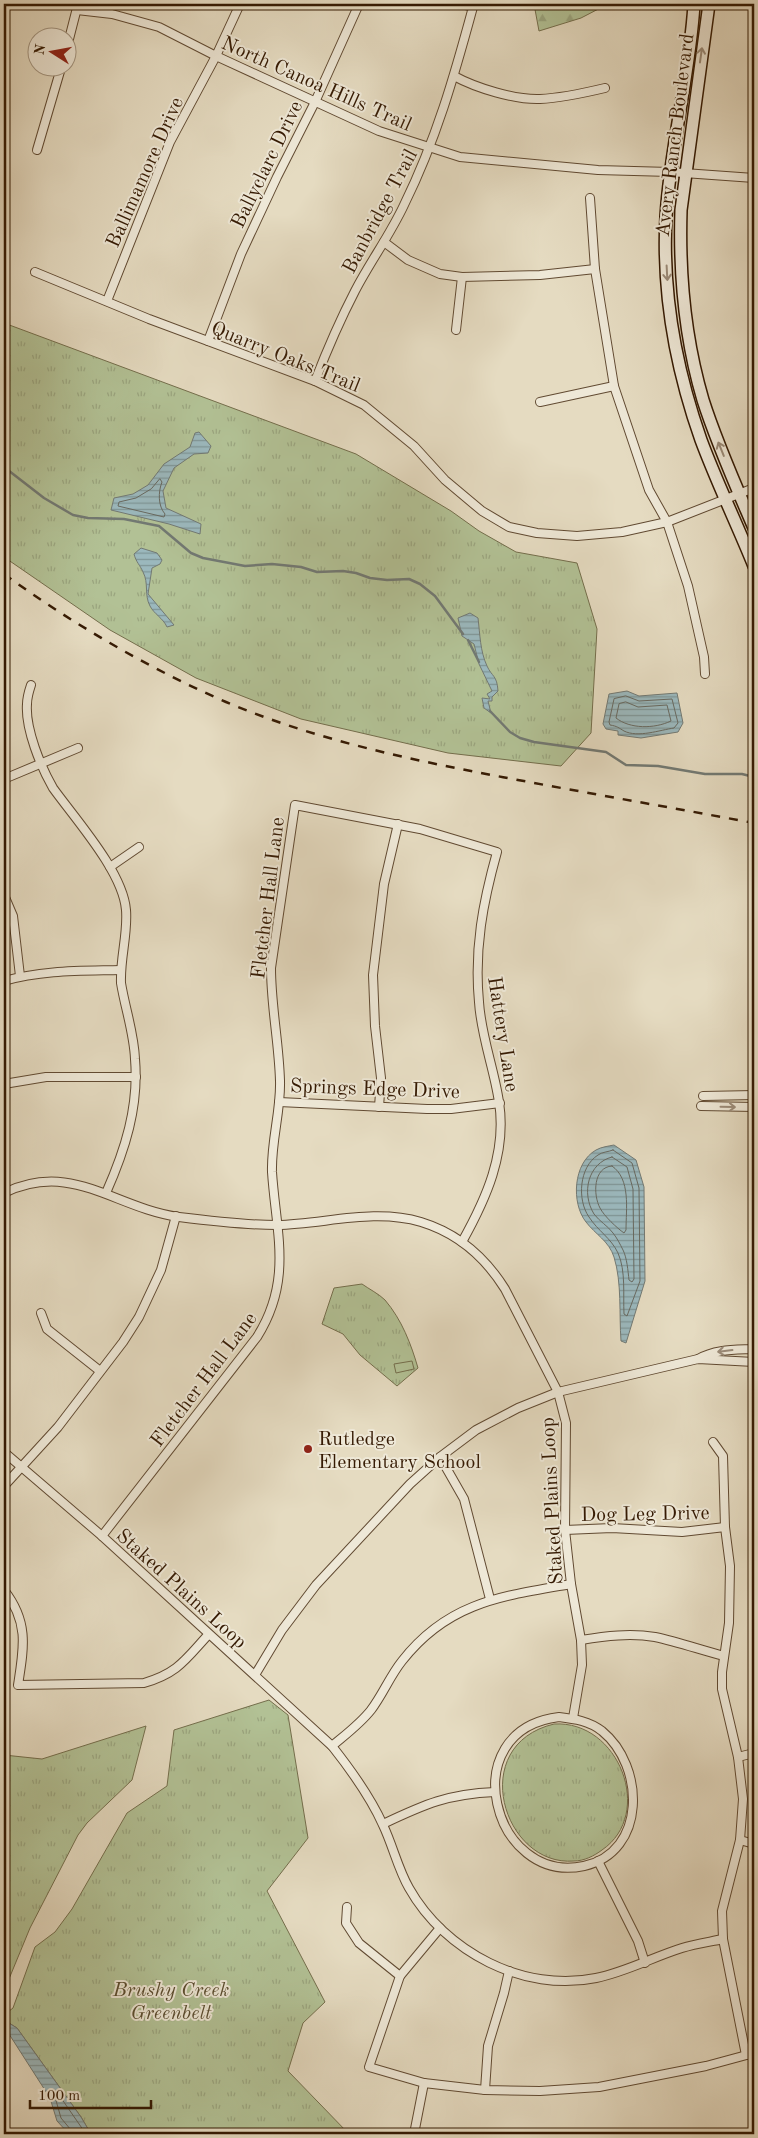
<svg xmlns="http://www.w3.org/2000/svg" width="758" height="2138" font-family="'Old Standard TT',serif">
<defs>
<pattern id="grass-tufts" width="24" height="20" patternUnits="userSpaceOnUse" patternTransform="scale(1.25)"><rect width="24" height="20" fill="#b2c195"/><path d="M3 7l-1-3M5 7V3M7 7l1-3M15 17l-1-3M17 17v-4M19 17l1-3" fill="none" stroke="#9aa57f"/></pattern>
<pattern id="forest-firs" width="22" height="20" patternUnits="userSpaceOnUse" patternTransform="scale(1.25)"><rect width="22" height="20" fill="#b2c195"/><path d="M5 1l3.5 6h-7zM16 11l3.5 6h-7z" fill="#9aa57f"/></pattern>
<pattern id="water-rules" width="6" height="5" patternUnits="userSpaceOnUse" patternTransform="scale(1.25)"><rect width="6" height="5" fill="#9bb8bd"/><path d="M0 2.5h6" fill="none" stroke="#7f9597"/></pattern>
</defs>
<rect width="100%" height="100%" fill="#e5dbc1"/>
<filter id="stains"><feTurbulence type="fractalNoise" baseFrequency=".004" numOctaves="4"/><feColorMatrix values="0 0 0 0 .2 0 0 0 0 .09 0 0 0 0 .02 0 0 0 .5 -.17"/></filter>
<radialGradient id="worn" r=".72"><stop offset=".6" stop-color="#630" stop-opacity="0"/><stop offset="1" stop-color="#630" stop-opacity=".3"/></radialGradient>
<g fill="url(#grass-tufts)" stroke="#746e4c">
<path d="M 4,323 L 356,454 L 451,511 L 479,531 L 516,552 L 577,563 L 597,629 L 591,733 L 561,766 L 448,753 L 301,719 L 196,678 L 110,630 L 4,557 Z"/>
<path d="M 362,1284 C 369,1289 379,1294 385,1300 C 402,1320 411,1344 418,1368 L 397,1386 L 360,1355 L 343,1334 L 322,1324 L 334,1288 Z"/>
<path d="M 269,1700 L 288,1715 L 308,1838 L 267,1891 L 325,2002 L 303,2023 L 288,2071 L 348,2133 L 347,2134 L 91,2134 L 81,2117 L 17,2028 L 4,2020 L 4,2015 L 13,2008 L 35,1947 L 55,1932 L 72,1909 L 127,1813 L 167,1786 L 174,1730 Z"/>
<path d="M 554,1724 C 619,1720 655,1814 602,1850 C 594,1856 584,1861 574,1861 C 503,1867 466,1745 554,1724 Z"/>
<path d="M 146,1726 L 132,1780 L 87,1823 L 78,1835 L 30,1928 L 4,1991 L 4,1755 L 42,1759 Z"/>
</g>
<path fill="url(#forest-firs)" stroke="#746e4c" d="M 534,4 L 608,4 L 581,18 L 539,31 Z"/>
<path fill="#b2c195" stroke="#746e4c" d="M 412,1361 L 414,1369 L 396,1373 L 394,1364 Z"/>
<g fill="url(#water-rules)" stroke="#727973">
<path d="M 199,432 L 211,446 L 208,453 L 194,454 L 174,468 L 163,491 L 166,508 L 201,524 L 200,534 L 169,524 L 111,510 L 114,498 L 133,494 L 148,485 L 164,464 L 190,447 L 195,433 Z"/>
<path d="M 141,548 L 157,553 L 162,560 L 160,564 L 152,568 L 148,594 L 174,625 L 167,627 C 163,618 154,614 150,606 C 144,595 149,583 143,572 C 140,565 136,562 134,554 Z"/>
<path d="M 470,613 L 478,618 C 480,634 480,651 487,666 C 492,677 497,675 498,691 L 492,697 L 492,701 L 488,701 L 491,713 L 484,708 L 482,698 L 490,699 L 487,694 L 492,691 L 479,664 L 474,644 L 462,636 L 458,618 Z"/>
<path d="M 627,691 L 639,696 L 677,693 L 683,723 L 678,732 L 641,738 L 618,735 L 618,731 L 606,729 L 603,724 L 609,694 Z"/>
<path d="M 614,1145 L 636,1160 L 644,1187 L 645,1281 L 626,1343 L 621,1341 C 619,1314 622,1283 614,1257 C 609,1241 595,1234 586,1222 C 571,1203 573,1163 596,1150 C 601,1147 609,1146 614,1145 Z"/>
<path d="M 4,2020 L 17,2028 L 81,2117 L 91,2134 L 69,2134 L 57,2121 L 50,2098 L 9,2034 L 4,2031 Z"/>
</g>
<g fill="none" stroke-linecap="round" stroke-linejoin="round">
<g stroke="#686960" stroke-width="1">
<path d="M 160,479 L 162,482 C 158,492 158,506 165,514 L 164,517 L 118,506 L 119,502 L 136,498 L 151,489 Z"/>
<path d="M 626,696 L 639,701 L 672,699 L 678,723 L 674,728 C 660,730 638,738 624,731 C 619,728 617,726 610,725 L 609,722 L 614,699 Z"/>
<path d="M 626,702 L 638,707 L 667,705 L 671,721 C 654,729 630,729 616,718 L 619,704 Z"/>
<path d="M 613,1150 L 632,1163 L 639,1188 L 640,1281 L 627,1316 L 624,1314 C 623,1295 626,1271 618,1253 C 611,1238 598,1231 589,1217 C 577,1200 579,1167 598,1155 C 602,1152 608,1152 613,1150 Z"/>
<path d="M 612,1157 L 627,1167 L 633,1189 L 634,1279 L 632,1282 L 629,1280 C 628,1271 627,1258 623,1250 C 620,1244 617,1238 613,1233 C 608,1226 599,1221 594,1214 C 581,1193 588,1163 612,1157 Z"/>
<path d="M 612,1166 C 631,1179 626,1209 626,1230 L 624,1233 C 617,1228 604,1216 600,1208 C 593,1195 593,1167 612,1166 Z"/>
<path d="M 72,2134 L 71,2130 L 61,2118 L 55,2097 L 56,2094 L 59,2095 L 86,2134"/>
</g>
<g stroke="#727973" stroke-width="2.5">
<path d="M 4,467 L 44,498 L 73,515 L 88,518 L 124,519 L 159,526 L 191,553 L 203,558 L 245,566 L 272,564 L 301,567 L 317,572 L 343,571 L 356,573 L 370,578 L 387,580 L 409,579 L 420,584 L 435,596 L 463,634"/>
<path d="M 468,640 L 479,662"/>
<path d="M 490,711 L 510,732 L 520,738 L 534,742 L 606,752 L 626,765 L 658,766 L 705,774 L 742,774 L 754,777"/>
</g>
<defs>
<g id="minor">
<path d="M 77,10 L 112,14 L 159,27 L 216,56 L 379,131 L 460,157 L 598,170 L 670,172 L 754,178"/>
<path d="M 68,43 L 78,4"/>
<path d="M 454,76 C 476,88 515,100 540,99 C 562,98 584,93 605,88"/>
<path d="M 37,150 L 61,68"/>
<path d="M 590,198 L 595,269 L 614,386 L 649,490 L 667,522 L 688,586 L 704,657 L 705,674"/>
<path d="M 754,235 L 754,257"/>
<path d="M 384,242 L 408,260 L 440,274 L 462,277 L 540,275 L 595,269"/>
<path d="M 35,272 L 149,319 L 315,381 L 364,405 L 414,446 L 445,480 L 482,511 L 509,527 L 537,533 L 577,536 L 622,532 L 667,522 L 754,488"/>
<path d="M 107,301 L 170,142 L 216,56 L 240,4"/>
<path d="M 456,330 L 462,277"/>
<path d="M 208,341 L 241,254 L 277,177 L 315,102 L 359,4"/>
<path d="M 315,381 C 327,350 340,320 355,291 C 370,262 390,235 404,205 C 436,140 454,77 473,7 L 461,4"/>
<path d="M 540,402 L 614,386"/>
<path d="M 31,685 C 29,691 27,698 27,704 C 25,729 41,767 53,788 C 76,820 123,872 126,910 C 128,934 120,958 121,983 C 125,1008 134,1033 135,1059 C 139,1107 125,1150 106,1193"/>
<path d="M 4,779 L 78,748"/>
<path d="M 110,867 L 139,847"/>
<path d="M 4,895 L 13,916 L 20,976"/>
<path d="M 4,981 C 42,970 81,971 120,970"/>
<path d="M 4,1084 L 46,1077 L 136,1077"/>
<path d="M 703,1096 L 754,1095"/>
<path d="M 279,1102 L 427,1109 L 451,1109 L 500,1103"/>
<path d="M 701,1106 L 754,1107"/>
<path d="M 379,1107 L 381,1078 L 375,1026 L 373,975 L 384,884 L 398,824"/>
<path d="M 4,1193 C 72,1160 114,1208 179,1217 C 211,1221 245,1225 277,1225 C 325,1224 374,1208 421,1222 C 457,1233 485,1257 505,1289 L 558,1392 L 566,1423 L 565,1530 L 571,1584 L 581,1640 L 582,1665 L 573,1718"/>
<path d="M 41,1313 L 47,1329 L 100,1371"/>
<path d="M 698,1359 C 716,1349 734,1350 754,1349"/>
<path d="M 713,1442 L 723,1456 L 725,1527 L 730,1566 L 729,1623 L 722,1672 L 722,1689 L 738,1757 L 743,1799 L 740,1840 L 722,1911 L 723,1939 L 746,2055"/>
<path d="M 4,1452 L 102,1536 L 332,1746 C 351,1770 370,1796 383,1825 C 393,1846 398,1869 409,1888 C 445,1952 524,1993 596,1978 C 626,1972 653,1957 682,1948 C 695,1944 709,1942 723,1939"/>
<path d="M 440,1457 L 464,1499 L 490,1599"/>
<path d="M 4,1486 L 58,1427 L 123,1342 L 139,1317 L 161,1270 L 176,1216"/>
<path d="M 565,1530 L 612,1528 L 682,1532 L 725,1527"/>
<path d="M 102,1536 L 257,1337 C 293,1280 276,1233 272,1172 C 271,1141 281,1111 280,1081 C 279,1043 271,1006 271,968 L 295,805 L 420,829 L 497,852 C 483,902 474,949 479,1002 C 481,1036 494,1068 499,1102 C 507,1153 486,1199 462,1242"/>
<path d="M 4,1590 C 29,1622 24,1647 18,1685 L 144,1683 C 178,1673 185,1660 208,1635"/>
<path d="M 581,1640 C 606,1636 630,1633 655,1637 C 678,1642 701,1650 724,1656"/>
<path d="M 255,1675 L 282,1630 L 316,1585 L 410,1484 L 440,1457 L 476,1430 L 518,1408 L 558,1392 L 698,1359 L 754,1362"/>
<path d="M 559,1717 C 575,1719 589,1721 602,1731 C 645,1766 647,1852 584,1866 C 493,1886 452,1730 559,1717 Z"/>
<path d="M 332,1746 C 345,1735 360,1724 371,1710 C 383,1694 390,1676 402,1661 C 448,1602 502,1596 571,1584"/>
<path d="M 738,1757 L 754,1753"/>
<path d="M 383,1824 C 425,1804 448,1794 495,1792"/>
<path d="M 740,1840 L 754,1844"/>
<path d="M 598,1861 L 638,1941 L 645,1963"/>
<path d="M 347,1907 L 346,1923 L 359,1943 L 400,1976"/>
<path d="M 440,1928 L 400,1976 L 369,2067 L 424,2083 L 485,2090 L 540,2091 L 599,2087 L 706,2066 L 754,2053"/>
<path d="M 485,2090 L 488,2046 L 504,1993 L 509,1971"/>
<path d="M 414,2134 L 424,2083"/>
</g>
<g id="secondary">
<path d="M 694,4 C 690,75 670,146 666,217 C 662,293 676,369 701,440 C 717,483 737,524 754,566"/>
<path d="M 709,4 L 681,210 C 679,274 685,339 703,400 C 717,444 736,486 754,528"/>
</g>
</defs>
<use href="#minor" stroke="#614a32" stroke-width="10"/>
<use href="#secondary" stroke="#351a03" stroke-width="14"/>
<use href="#minor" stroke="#eee8d7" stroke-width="8"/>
<use href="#secondary" stroke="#eee8d7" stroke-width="11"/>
<path stroke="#351a03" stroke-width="2.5" stroke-dasharray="9 9" stroke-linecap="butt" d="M 4,574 C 73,624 148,668 226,702 C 323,743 426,763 529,782 C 604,796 679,809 754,823"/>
</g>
<defs><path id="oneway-shaft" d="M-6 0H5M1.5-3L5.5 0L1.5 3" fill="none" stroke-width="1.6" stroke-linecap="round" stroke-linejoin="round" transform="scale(1.25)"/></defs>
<g stroke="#9b8b78">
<use href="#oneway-shaft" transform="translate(701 55) rotate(-82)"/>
<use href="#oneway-shaft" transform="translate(667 273) rotate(87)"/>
<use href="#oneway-shaft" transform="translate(721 449) rotate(-112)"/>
<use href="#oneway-shaft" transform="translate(728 1107) rotate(1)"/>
<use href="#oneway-shaft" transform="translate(725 1351) rotate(173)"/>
</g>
<circle fill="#8f2418" stroke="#eee8d7" stroke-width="2" cx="308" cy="1449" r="5"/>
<g text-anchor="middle" stroke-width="4" stroke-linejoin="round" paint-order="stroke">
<g font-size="20" fill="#351a03" stroke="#eee8d7">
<text transform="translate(317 83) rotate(24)" y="7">North Canoa Hills Trail</text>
<text transform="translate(674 135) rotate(-83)" y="7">Avery Ranch Boulevard</text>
<text transform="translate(266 164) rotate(-64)" y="7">Ballyclarc Drive</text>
<text transform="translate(144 172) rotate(-66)" y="7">Ballimamore Drive</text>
<text transform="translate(379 211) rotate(-62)" y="7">Banbridge Trail</text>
<text transform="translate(286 356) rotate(22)" y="7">Quarry Oaks Trail</text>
<text transform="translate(267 898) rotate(-83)" y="7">Fletcher Hall Lane</text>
<text transform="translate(504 1034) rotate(81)" y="7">Hattery Lane</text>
<text transform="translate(375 1088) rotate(2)" y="7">Springs Edge Drive</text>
<text transform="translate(203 1379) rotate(-53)" y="7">Fletcher Hall Lane</text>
<text transform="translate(551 1501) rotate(-93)" y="7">Staked Plains Loop</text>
<text transform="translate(645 1513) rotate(-1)" y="7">Dog Leg Drive</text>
<text transform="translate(182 1588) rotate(42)" y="7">Staked Plains Loop</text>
</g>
<g font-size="20" fill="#351a03" stroke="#eee8d7" text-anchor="start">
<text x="318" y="1445">Rutledge<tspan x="318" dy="23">Elementary School</tspan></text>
</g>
<g font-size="20" font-style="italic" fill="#5a4c2f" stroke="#eee8d7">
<text x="171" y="1996">Brushy Creek<tspan x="171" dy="23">Greenbelt</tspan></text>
</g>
</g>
<rect width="758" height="2138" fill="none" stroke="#e5dbc1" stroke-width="20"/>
<rect x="5" y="5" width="748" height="2128" fill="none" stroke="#351a03" stroke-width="2.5"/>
<rect x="10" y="10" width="738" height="2118" fill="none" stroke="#351a03"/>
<g transform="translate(52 52) rotate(281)"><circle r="24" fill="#eee8d7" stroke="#a49682"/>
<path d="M0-4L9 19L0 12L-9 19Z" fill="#8f2418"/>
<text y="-8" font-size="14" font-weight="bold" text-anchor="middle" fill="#351a03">N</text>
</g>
<path d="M30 2100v8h121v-8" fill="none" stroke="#351a03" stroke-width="2.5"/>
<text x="38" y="2100" font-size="15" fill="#351a03" stroke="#eee8d7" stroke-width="4" paint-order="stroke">100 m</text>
<rect width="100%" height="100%" filter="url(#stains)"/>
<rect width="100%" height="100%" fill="url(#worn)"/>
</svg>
